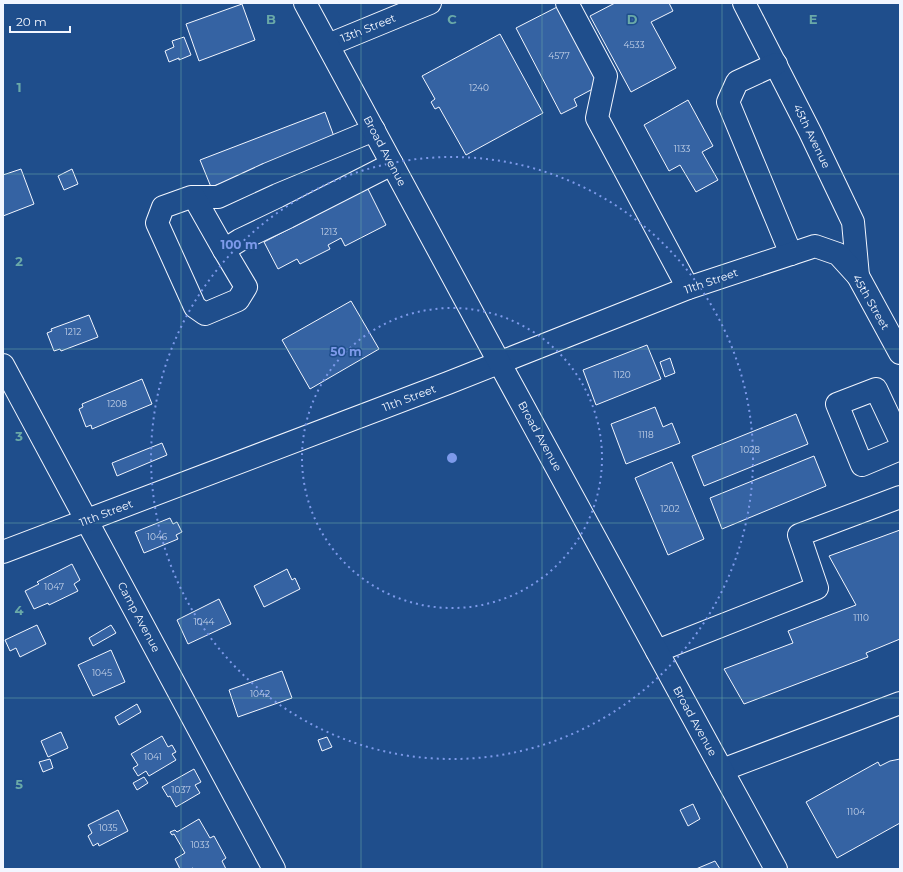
<svg xmlns="http://www.w3.org/2000/svg" width="903" height="872" font-family="Montserrat,sans-serif">
<rect width="100%" height="100%" fill="#1f4e8c"/>
<g fill="#3563a3" stroke="#f2f6ff">
<path d="M 615,3 L 669,3 L 673,11 L 651,22 L 676,68 L 631,92 L 590,16 Z"/>
<path d="M 242,4 L 255,40 L 199,61 L 186,24 Z"/>
<path d="M 561,5 L 602,84 L 574,99 L 577,106 L 561,114 L 516,28 Z"/>
<path d="M 500,34 L 543,113 L 466,155 L 439,107 L 435,109 L 431,102 L 435,99 L 422,76 Z"/>
<path d="M 184,37 L 191,55 L 179,60 L 179,58 L 169,62 L 165,51 L 174,47 L 172,41 Z"/>
<path d="M 688,100 L 713,146 L 702,152 L 718,180 L 696,192 L 680,165 L 669,171 L 644,125 Z"/>
<path d="M 325,112 L 336,142 L 211,187 L 200,160 Z"/>
<path d="M 21,169 L 34,204 L 3,216 L 3,175 Z"/>
<path d="M 72,169 L 78,184 L 64,190 L 58,176 Z"/>
<path d="M 366,185 L 386,225 L 345,246 L 341,238 L 328,245 L 330,249 L 300,264 L 297,259 L 278,269 L 264,242 L 330,208 L 328,205 Z"/>
<path d="M 351,301 L 379,349 L 310,389 L 282,340 Z"/>
<path d="M 89,315 L 98,337 L 61,351 L 60,349 L 54,351 L 47,333 L 52,331 L 51,329 Z"/>
<path d="M 647,345 L 661,379 L 596,405 L 583,370 Z"/>
<path d="M 670,358 L 675,373 L 665,377 L 660,362 Z"/>
<path d="M 142,379 L 152,404 L 92,429 L 91,425 L 86,427 L 79,409 L 83,407 L 82,404 Z"/>
<path d="M 655,407 L 663,427 L 672,423 L 680,443 L 626,464 L 611,424 Z"/>
<path d="M 796,414 L 808,444 L 704,486 L 692,456 Z"/>
<path d="M 162,443 L 167,455 L 117,476 L 112,463 Z"/>
<path d="M 814,456 L 826,486 L 722,529 L 710,498 Z"/>
<path d="M 672,462 L 704,539 L 668,555 L 635,478 Z"/>
<path d="M 170,518 L 173,524 L 177,522 L 182,532 L 176,535 L 178,539 L 144,553 L 135,532 Z"/>
<path d="M 900,530 L 900,639 L 866,653 L 868,657 L 744,704 L 724,669 L 793,643 L 788,631 L 856,605 L 829,556 Z"/>
<path d="M 72,564 L 80,580 L 74,584 L 78,591 L 49,605 L 48,603 L 34,609 L 25,591 L 39,584 L 37,582 Z"/>
<path d="M 287,569 L 292,580 L 295,578 L 300,589 L 264,607 L 254,586 Z"/>
<path d="M 219,599 L 231,624 L 188,644 L 177,620 Z"/>
<path d="M 37,625 L 46,644 L 20,657 L 16,648 L 10,651 L 5,640 Z"/>
<path d="M 111,625 L 116,633 L 93,646 L 89,638 Z"/>
<path d="M 111,650 L 125,682 L 93,696 L 78,665 Z"/>
<path d="M 282,671 L 292,698 L 238,717 L 229,690 Z"/>
<path d="M 137,704 L 141,712 L 119,725 L 115,717 Z"/>
<path d="M 61,732 L 68,748 L 48,757 L 41,741 Z"/>
<path d="M 162,736 L 168,747 L 172,745 L 176,752 L 172,754 L 176,760 L 149,776 L 146,771 L 138,776 L 133,768 L 138,765 L 131,754 Z"/>
<path d="M 327,737 L 332,747 L 322,751 L 318,740 Z"/>
<path d="M 50,759 L 53,768 L 43,772 L 39,762 Z"/>
<path d="M 900,759 L 900,823 L 837,858 L 806,802 L 878,762 L 880,766 L 890,761 Z"/>
<path d="M 194,769 L 201,782 L 195,785 L 200,793 L 176,807 L 170,796 L 168,797 L 162,787 Z"/>
<path d="M 144,777 L 148,783 L 137,790 L 133,783 Z"/>
<path d="M 693,804 L 700,819 L 688,826 L 680,810 Z"/>
<path d="M 118,810 L 128,831 L 99,846 L 98,843 L 93,846 L 88,836 L 92,833 L 88,825 Z"/>
<path d="M 199,819 L 210,838 L 214,836 L 226,858 L 222,861 L 226,869 L 193,869 L 193,868 L 190,869 L 180,869 L 175,859 L 185,853 L 174,834 L 172,835 L 170,832 L 175,830 L 177,832 Z"/>
<path d="M 715,861 L 720,869 L 696,869 Z"/>
</g>
<g fill="none" stroke-linecap="round" stroke-linejoin="round">
<defs>
<g id="minor">
<path d="M 567,3 L 606,76 L 597,118 L 688,288"/>
<path d="M 744,3 L 810,132 L 853,222 L 858,276"/>
<path d="M 328,45 L 430,3"/>
<path d="M 776,64 L 737,82 L 728,102 L 791,254"/>
<path d="M 374,130 L 268,174 L 218,197 L 191,197 L 163,207 L 157,223 L 195,307 L 205,314 L 238,300 L 246,287 L 224,250 L 240,240 L 288,217 L 392,164"/>
<path d="M 194,197 L 224,250"/>
<path d="M 3,365 L 274,869"/>
<path d="M 900,440 L 876,389 L 837,404 L 862,465 L 900,449"/>
<path d="M 3,552 L 448,383 L 688,288 L 815,246 L 838,254 L 858,276 L 900,353"/>
<path d="M 657,651 L 817,588 L 799,535 L 900,497"/>
<path d="M 722,770 L 900,703"/>
</g>
<path id="major" d="M 305,3 L 499,362 L 776,869"/>
</defs>
<use href="#minor" stroke="#f2f6ff" stroke-width="24"/>
<use href="#major" stroke="#f2f6ff" stroke-width="24"/>
<use href="#minor" stroke="#1f4e8c" stroke-width="22"/>
<use href="#major" stroke="#1f4e8c" stroke-width="22"/>
</g>
<path fill="none" stroke="#6aa9a8" stroke-width="1" stroke-opacity="0.55" d="M 181,3 L 181,869M 361,3 L 361,869M 542,3 L 542,869M 722,3 L 722,869M 3,174 L 900,174M 3,349 L 900,349M 3,523 L 900,523M 3,698 L 900,698"/>
<g fill="none" stroke="#7d9aea" stroke-width="2" stroke-dasharray="2 4">
<circle cx="452" cy="458" r="150"/>
<circle cx="452" cy="458" r="301"/>
</g>
<g text-anchor="middle" stroke-width="3" stroke-linejoin="round" paint-order="stroke">
<g font-size="9" fill="#c3d1e8">
<text x="634" y="48">4533</text>
<text x="559" y="59">4577</text>
<text x="479" y="91">1240</text>
<text x="682" y="152">1133</text>
<text x="329" y="235">1213</text>
<text x="73" y="335">1212</text>
<text x="622" y="378">1120</text>
<text x="117" y="407">1208</text>
<text x="646" y="438">1118</text>
<text x="750" y="453">1028</text>
<text x="670" y="512">1202</text>
<text x="157" y="540">1046</text>
<text x="54" y="590">1047</text>
<text x="861" y="621">1110</text>
<text x="204" y="625">1044</text>
<text x="102" y="676">1045</text>
<text x="260" y="697">1042</text>
<text x="153" y="760">1041</text>
<text x="181" y="793">1037</text>
<text x="856" y="815">1104</text>
<text x="108" y="831">1035</text>
<text x="200" y="848">1033</text>
</g>
<g font-size="11" fill="#f2f6ff" stroke="#1f4e8c">
<text transform="translate(368 28) rotate(-22)" y="4">13th Street</text>
<text transform="translate(812 136) rotate(64)" y="4">45th Avenue</text>
<text transform="translate(385 151) rotate(62)" y="4">Broad Avenue</text>
<text transform="translate(711 281) rotate(-19)" y="4">11th Street</text>
<text transform="translate(871 302) rotate(60)" y="4">45th Street</text>
<text transform="translate(409 398) rotate(-21)" y="4">11th Street</text>
<text transform="translate(540 436) rotate(61)" y="4">Broad Avenue</text>
<text transform="translate(106 513) rotate(-21)" y="4">11th Street</text>
<text transform="translate(139 617) rotate(62)" y="4">Camp Avenue</text>
<text transform="translate(695 721) rotate(61)" y="4">Broad Avenue</text>
</g>
</g>
<g font-size="13" text-anchor="middle" font-weight="bold" fill="#6aa9a8" stroke="#1f4e8c" stroke-width="3" stroke-linejoin="round" paint-order="stroke">
<text x="271" y="24">B</text>
<text x="452" y="24">C</text>
<text x="632" y="24">D</text>
<text x="813" y="24">E</text>
<text x="19" y="92">1</text>
<text x="19" y="266">2</text>
<text x="19" y="441">3</text>
<text x="19" y="615">4</text>
<text x="19" y="789">5</text>
</g>
<circle cx="452" cy="458" r="6" fill="#7d9aea" stroke="#1f4e8c" stroke-width="2"/>
<g font-size="12" text-anchor="middle" font-weight="bold" fill="#7d9aea" stroke="#1f4e8c" stroke-width="3" stroke-linejoin="round" paint-order="stroke">
<text x="239" y="249">100 m</text>
<text x="346" y="356">50 m</text>
</g>
<rect width="903" height="872" fill="none" stroke="#f2f6ff" stroke-width="8"/>
<path d="M10 26v6h60v-6" fill="none" stroke="#f2f6ff" stroke-width="2"/>
<text x="16" y="26" font-size="12" fill="#f2f6ff" stroke="#1f4e8c" stroke-width="3" paint-order="stroke">20 m</text>
</svg>
